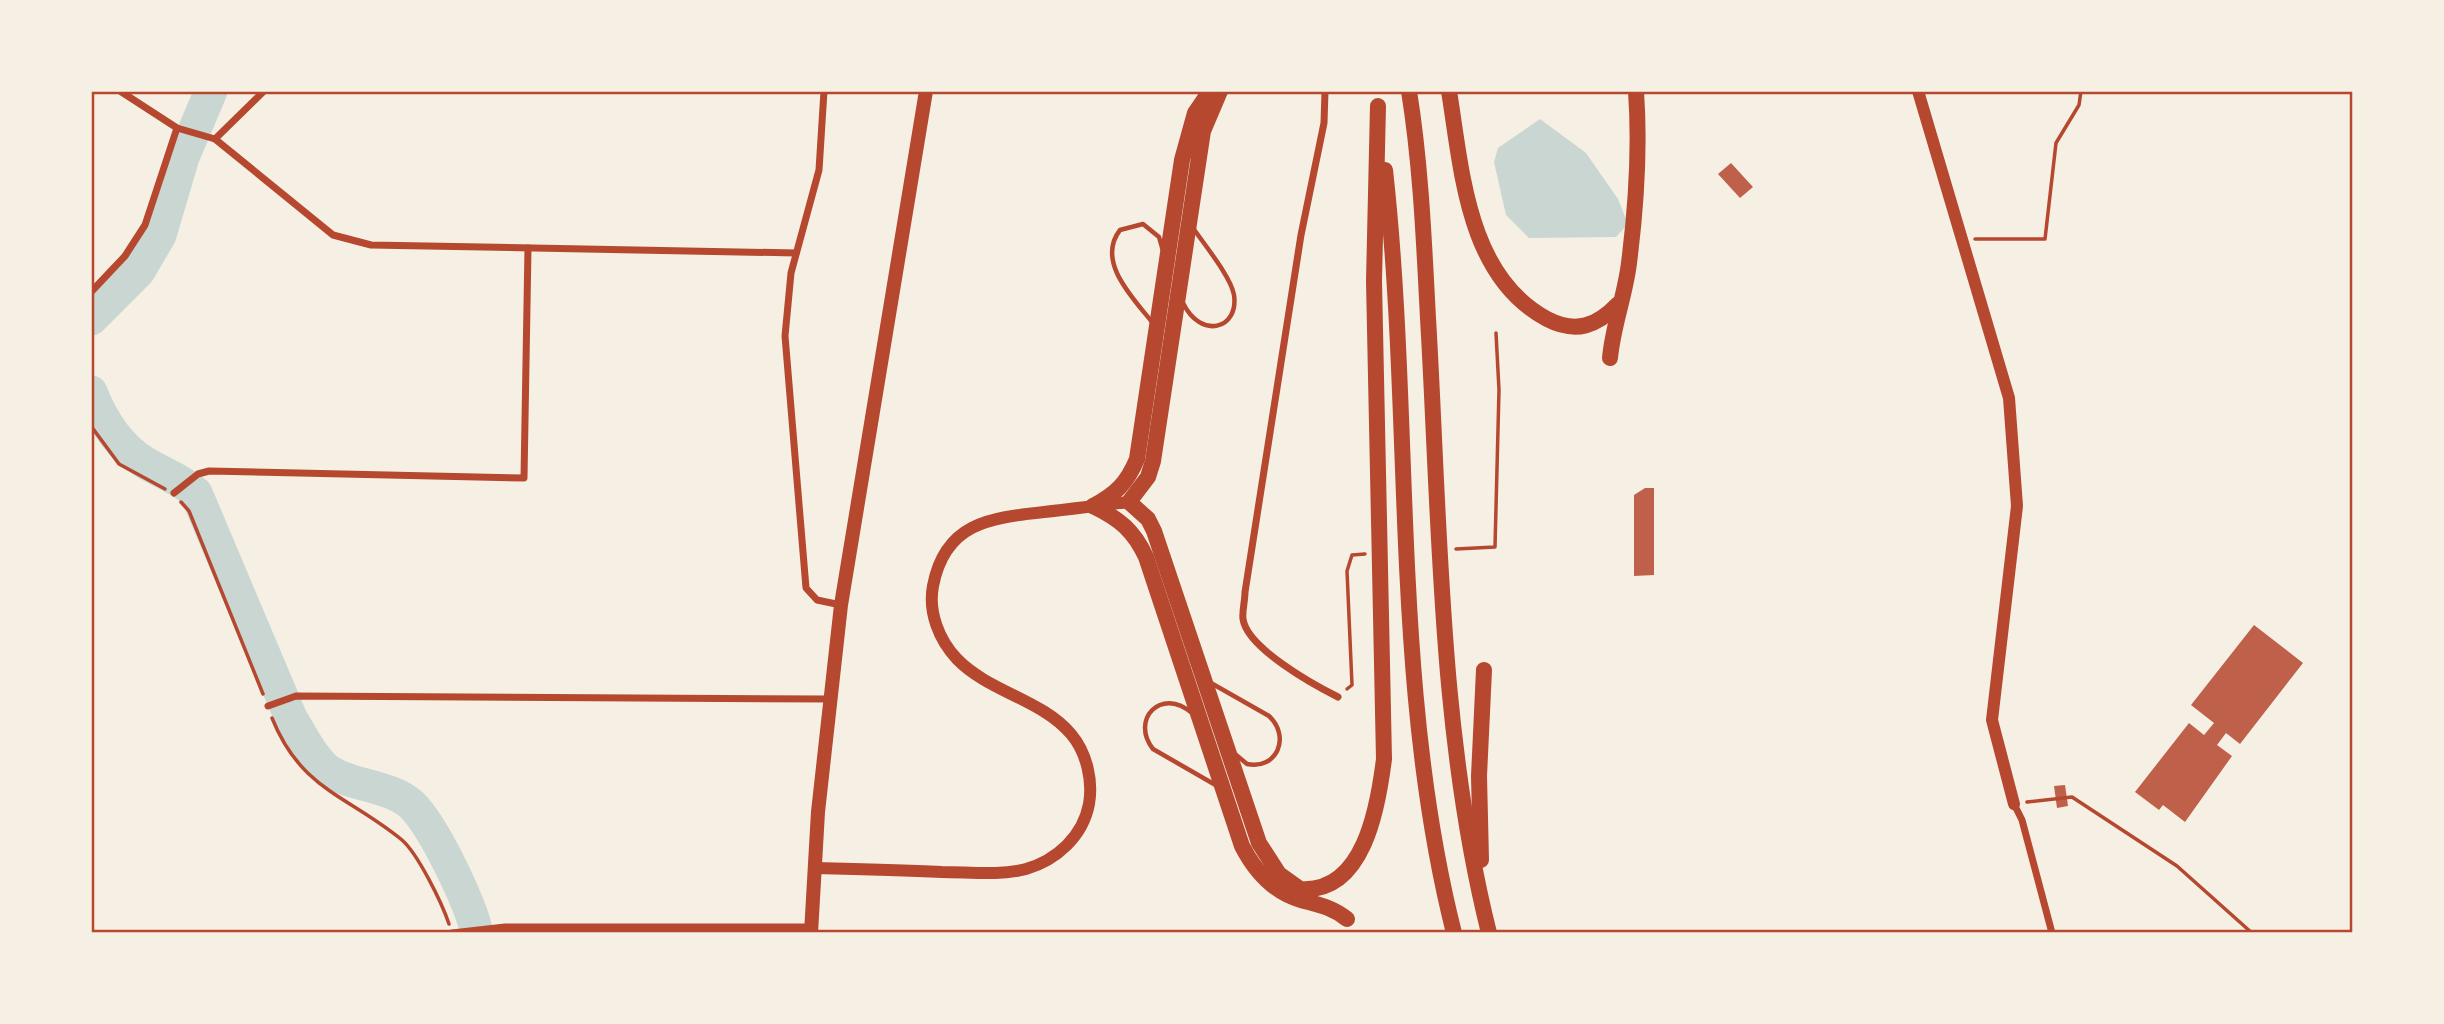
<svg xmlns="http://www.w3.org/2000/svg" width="2444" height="1024" font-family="Inter,sans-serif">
<rect width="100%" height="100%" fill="#f6efe4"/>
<path fill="#c9d6d2" d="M 1540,119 L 1586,153 L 1618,199 L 1628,224 L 1616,237 L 1529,238 L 1506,215 L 1494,162 L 1498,148 Z"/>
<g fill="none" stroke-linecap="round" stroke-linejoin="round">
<g stroke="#c9d6d2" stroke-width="33">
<path d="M 91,319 L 139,271 L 160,235 L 183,157 L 211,91"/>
<path d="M 91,392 C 102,420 118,446 144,462 C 163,474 178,477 196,493 L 291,718 C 301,734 310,754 324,767 C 345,786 389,784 412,805 C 434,827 470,902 477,933"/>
</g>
</g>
<g fill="#bf614a">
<path d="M 1731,163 L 1753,187 L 1740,198 L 1718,174 Z"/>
<path d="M 1645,488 L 1654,488 L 1654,575 L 1634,576 L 1634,495 Z"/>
<path d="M 2254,625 L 2303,663 L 2240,744 L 2226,733 L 2217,745 L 2232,756 L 2185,822 L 2163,805 L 2159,810 L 2135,792 L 2189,723 L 2204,735 L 2214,723 L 2191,705 Z"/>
<path d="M 2065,785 L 2068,806 L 2057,808 L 2054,786 Z"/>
</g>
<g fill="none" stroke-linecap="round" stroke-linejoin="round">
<g stroke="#b5482f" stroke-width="3.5">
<path d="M 1975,239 L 2045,239 L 2056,143 L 2079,105 L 2081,91"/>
<path d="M 91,426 L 119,464 L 165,489"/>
<path d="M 181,502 L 189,511 L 263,694"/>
<path d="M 1456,549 L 1495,547 L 1499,390 L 1496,333"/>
<path d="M 1347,689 L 1352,685 L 1347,571 L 1352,555 L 1365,554"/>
<path d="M 272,718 C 301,790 347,795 402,840 C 418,854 442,903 449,924"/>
<path d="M 2027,802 L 2072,797 L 2177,866 L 2252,933"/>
</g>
<g stroke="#b5482f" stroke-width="4.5">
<path d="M 1183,303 C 1201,340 1239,329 1234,295 C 1231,277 1204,244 1193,228"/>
<path d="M 1152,322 C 1132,297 1096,261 1120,230 L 1143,224 L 1159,237 L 1163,251"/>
<path d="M 1211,683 L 1269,716 C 1291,737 1277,770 1247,764 L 1235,754"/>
<path d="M 1192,713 C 1161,686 1130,720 1153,749 L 1219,787"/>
</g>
<g stroke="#b5482f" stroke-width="7">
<path d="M 120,91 L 177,128"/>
<path d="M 824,91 L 819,170 L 791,273 L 785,336 L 806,588 L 817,600 L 841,605"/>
<path d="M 1325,91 L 1324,123 L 1301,235 L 1245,592 C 1245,601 1242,611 1243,619 C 1247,648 1314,685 1338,697"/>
<path d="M 215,139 L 333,235 L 371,245 L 796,253"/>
<path d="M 91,292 L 125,256 L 145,225 L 177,128 L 215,139 L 264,91"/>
<path d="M 174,493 L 198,474 L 209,471 L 524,478 L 528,248"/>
<path d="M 268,706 L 296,696 L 828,699"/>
<path d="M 2014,804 L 2022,820 L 2052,933"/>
<path d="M 452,933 L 505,927 L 811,927"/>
</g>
<g stroke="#b5482f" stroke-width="12">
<path d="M 1918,91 L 2009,398 L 2017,506 L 1992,720 L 2014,804"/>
<path d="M 814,868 C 857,869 899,870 942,872 C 969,872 999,876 1026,869 C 1057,860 1083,836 1089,804 C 1093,781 1087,753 1071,734 C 1041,699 989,692 957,659 C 939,640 928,612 933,586 C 945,523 989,518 1044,512 C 1072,509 1101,505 1129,502"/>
</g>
<path stroke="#b5482f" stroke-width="14" d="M 811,933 L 818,812 L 841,605 L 926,91"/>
<g stroke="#b5482f" stroke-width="16">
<path d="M 1220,91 L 1203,131 L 1153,461 L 1148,477 L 1129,502 L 1148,519 L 1154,531 L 1259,843 L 1279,874 L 1300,889 C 1364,894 1378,807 1384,759 L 1374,281 L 1378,106"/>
<path d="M 1409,91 C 1421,166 1424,242 1428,318 C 1440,522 1439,733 1489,933"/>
<path d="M 1449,91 C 1462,171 1467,276 1547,319 C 1576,334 1597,326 1618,304"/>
<path d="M 1385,170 C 1413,423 1391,684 1454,933"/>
<path d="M 1610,358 C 1613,325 1625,296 1629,263 C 1636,208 1640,147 1636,91"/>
<path d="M 1093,506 C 1120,519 1134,531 1146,557 L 1242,846 C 1255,871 1273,892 1301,900 C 1319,905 1332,907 1347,919"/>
<path d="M 1093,506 C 1116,494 1127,483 1137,459 L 1182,160 L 1195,113 L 1210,91"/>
<path d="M 1481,860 L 1479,776 L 1484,670"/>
</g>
</g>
<rect width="2444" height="1024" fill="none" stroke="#f6efe4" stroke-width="186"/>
<rect x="93" y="93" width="2258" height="838" fill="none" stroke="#b5482f" stroke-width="2.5"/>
</svg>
